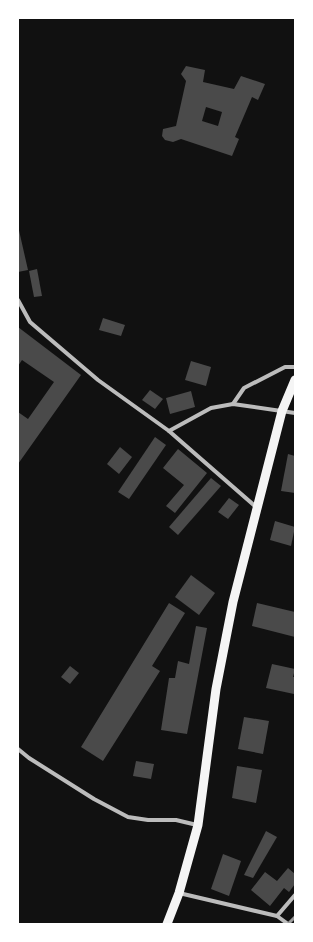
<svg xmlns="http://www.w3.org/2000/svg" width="313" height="942" font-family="'Exo 2',sans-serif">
<rect width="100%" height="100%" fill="#111"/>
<g fill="#4a4a4a" fill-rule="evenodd">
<path d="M 186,66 L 205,70 L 203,82 L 234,89 L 241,76 L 265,84 L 258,100 L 252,97 L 235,137 L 239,139 L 232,156 L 181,139 L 173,142 L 165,140 L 162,136 L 163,129 L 176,126 L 186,81 L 181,74 ZM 206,107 L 222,112 L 218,126 L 202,121 Z"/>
<path d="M 18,226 L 28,270 L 18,272 Z"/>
<path d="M 37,269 L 42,296 L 34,297 L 29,271 Z"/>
<path d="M 103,318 L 125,325 L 121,336 L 99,330 Z"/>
<path d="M 18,327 L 81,375 L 18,464 L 18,412 L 28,419 L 54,382 L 22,360 L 18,366 Z"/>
<path d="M 191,361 L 211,367 L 206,386 L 185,380 Z"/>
<path d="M 150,390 L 163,399 L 155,409 L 142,400 Z"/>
<path d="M 191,391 L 195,407 L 170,414 L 166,398 Z"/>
<path d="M 155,437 L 166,445 L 129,499 L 118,492 Z"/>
<path d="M 120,447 L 132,457 L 119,474 L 107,464 Z"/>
<path d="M 178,449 L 207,473 L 175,513 L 166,506 L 184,485 L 163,468 Z"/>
<path d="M 288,454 L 295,456 L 295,493 L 281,491 Z"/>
<path d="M 211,478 L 221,486 L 178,535 L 169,527 Z"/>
<path d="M 229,498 L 239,505 L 228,519 L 218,512 Z"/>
<path d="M 275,521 L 295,527 L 291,546 L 270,540 Z"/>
<path d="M 191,575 L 215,593 L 199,615 L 175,597 Z"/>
<path d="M 169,603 L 185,613 L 152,666 L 160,671 L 103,761 L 81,747 Z"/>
<path d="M 257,603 L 295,612 L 295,637 L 252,626 Z"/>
<path d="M 196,626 L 207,628 L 187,734 L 161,730 L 169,678 L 175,678 L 178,661 L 189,664 Z"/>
<path d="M 272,664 L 295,669 L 293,677 L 295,677 L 294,694 L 266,688 Z"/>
<path d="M 70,666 L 79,673 L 70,684 L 61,677 Z"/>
<path d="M 244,717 L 269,721 L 263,754 L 238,749 Z"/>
<path d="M 136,761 L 154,764 L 151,779 L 133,776 Z"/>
<path d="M 237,766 L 262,770 L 256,803 L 232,798 Z"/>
<path d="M 266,831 L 277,837 L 253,878 L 244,875 Z"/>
<path d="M 223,854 L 241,861 L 229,896 L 211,889 Z"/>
<path d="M 288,868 L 295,874 L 295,884 L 289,892 L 284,888 L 270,906 L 251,890 L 265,872 L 277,881 Z"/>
</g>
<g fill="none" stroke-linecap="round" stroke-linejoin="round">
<g stroke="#bcbcbc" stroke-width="4">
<path d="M 18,300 L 30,322 L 98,380 L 169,431 L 256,507"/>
<path d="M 233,404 L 244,388 L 285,367 L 295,367"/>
<path d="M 169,431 L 211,408 L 233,404 L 295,413"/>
<path d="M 18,749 L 29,758 L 94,799 L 128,817 L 148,820 L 176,820 L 197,825"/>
<path d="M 179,893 L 277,916 L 288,924"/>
<path d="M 277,916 L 295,895"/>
</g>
<path stroke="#f5f5f5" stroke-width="9" d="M 167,924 L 179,893 L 198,825 L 216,689 L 233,602 L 282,411 L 295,380"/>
<path stroke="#9a9a9a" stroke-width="3" d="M 288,924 L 295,917"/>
</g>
<rect width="313" height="942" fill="none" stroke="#ffffff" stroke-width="38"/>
</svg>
